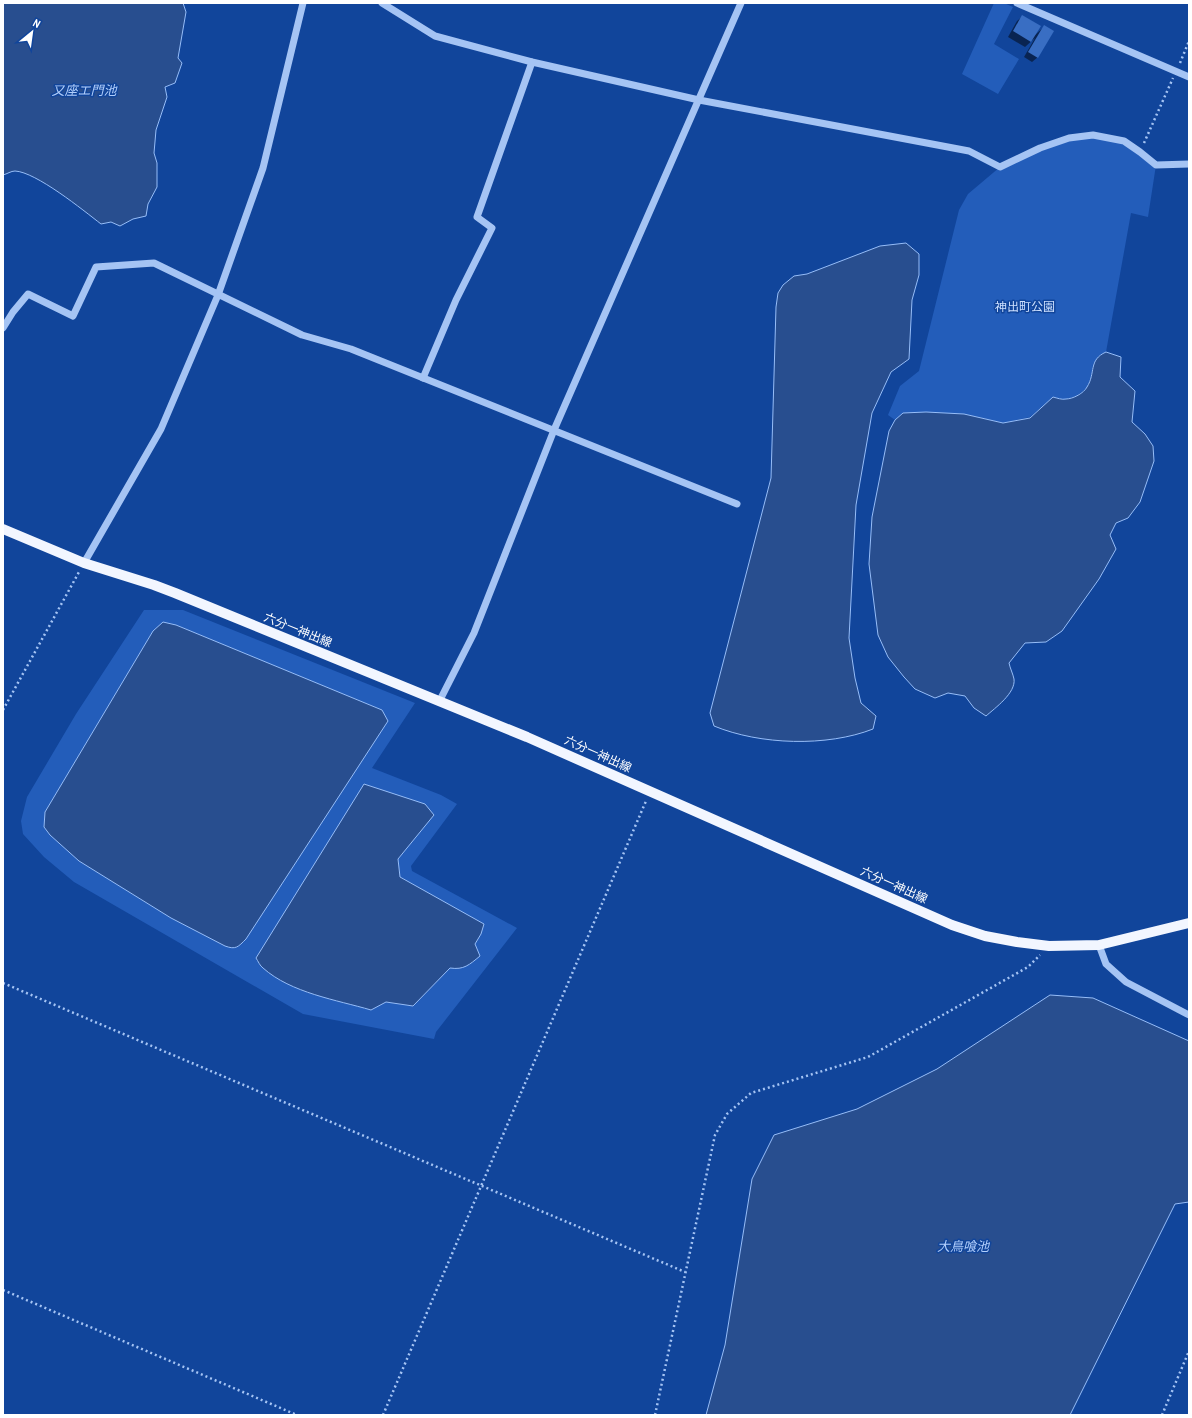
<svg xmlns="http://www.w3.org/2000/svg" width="1192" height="1418" font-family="'Archivo Narrow','Noto Sans JP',sans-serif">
<rect width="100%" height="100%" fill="#11459b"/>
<g fill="#235dba" fill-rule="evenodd">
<path d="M 994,3 L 1004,3 L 1013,7 L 994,44 L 1019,59 L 998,94 L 962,74 Z"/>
<path d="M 1093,135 L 1124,141 L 1156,165 L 1148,217 L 1131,213 L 1106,352 L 1100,355 L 1093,364 L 1091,377 L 1087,388 L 1076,396 L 1065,400 L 1053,397 L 1030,417 L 1003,423 L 964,414 L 903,413 L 895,420 L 888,415 L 900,386 L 919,371 L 959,210 L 968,194 L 1000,167 L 1069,138 Z"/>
<path d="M 144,610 L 183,610 L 415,703 L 372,768 L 441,795 L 457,804 L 411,866 L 412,871 L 517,928 L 436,1032 L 434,1039 L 303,1014 L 74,882 L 44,857 L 23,834 L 21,821 L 27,797 L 76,714 ZM 176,625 L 382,710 L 387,721 L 231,948 L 171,918 L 79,861 L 50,835 L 44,827 L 45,812 L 153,631 ZM 365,784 L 433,815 L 398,859 L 400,877 L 483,924 L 480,934 L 475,944 L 479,956 C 469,965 464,970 450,967 L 413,1006 L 386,1002 Z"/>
</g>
<g fill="#284e8f" stroke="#96bdf8">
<path d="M 3,3 L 183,3 L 186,12 L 178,58 L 182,63 L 175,83 L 165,87 L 167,97 L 156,130 L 154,153 L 157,163 L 157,187 L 148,204 L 146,216 L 133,219 L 120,226 L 111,222 L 101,224 C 83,210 36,172 15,171 C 11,171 7,174 3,175 Z"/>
<path d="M 906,243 L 919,254 L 919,275 L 912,300 L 909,359 L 891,372 L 872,413 L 856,505 L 849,638 L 855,678 L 861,703 L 876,716 L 873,729 C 827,747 760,745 714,726 L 710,713 L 771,478 L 776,307 L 778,293 L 783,285 L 794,276 L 807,274 L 880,246 Z"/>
<path d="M 1106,352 L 1121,357 L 1120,377 L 1135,391 L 1132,422 L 1145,434 L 1153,446 L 1154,461 L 1140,502 L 1128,518 L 1116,523 L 1110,535 L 1116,549 L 1099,579 L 1062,631 L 1046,642 L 1025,643 L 1009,663 C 1010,668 1013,674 1014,679 C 1016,693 995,708 986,716 L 974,708 L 965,696 L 948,693 L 935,698 L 915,689 L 904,677 L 888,657 L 878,635 L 869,564 L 872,517 L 889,431 L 895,420 L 903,413 L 926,412 L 964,414 L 1003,423 L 1030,418 L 1053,397 C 1057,398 1062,400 1066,399 C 1073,399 1084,393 1087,387 C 1096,373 1088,360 1106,352 Z"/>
<path d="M 163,622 L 176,625 L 382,710 L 388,721 L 246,939 C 238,947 236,950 225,946 L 171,918 L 79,861 L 50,835 L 44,827 L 45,812 L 153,631 Z"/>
<path d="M 364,784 L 425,804 L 434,815 L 398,859 L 400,877 L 484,924 L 481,934 L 475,944 L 480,956 C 469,965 464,970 450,968 L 413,1006 L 386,1002 L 371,1010 C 337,1000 291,993 263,968 C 260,966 258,961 256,958 Z"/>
<path d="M 1050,995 L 1093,998 L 1189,1041 L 1189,1202 L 1175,1204 L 1070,1415 L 706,1415 L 725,1345 L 752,1179 L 774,1135 L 857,1109 L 937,1069 Z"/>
</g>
<path fill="#0007" d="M 1023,16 L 1035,35 L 1044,27 L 1038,57 L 1032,62 L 1024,57 L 1035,38 L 1025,47 L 1008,37 L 1017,21 Z"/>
<g fill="#396ec3">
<path d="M 1022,15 L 1041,26 L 1031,42 L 1013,31 Z"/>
<path d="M 1044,25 L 1054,31 L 1038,58 L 1028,52 Z"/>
</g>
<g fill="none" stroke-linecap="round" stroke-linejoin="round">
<g stroke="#a5c4f4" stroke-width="2.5" stroke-dasharray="2 3" stroke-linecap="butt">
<path d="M 1180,63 L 1189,41"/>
<path d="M 1144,143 L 1173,78"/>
<path d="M 3,710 L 79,572"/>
<path d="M 3,983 L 685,1272"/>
<path d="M 3,1290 L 297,1415"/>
<path d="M 383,1415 L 646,801"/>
<path d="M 655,1415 L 715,1135 L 727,1114 L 751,1093 L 868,1057 L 1028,967 L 1040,955"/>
<path d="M 1162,1415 L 1189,1351"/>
</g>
<g stroke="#a5c4f4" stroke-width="7">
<path d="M 382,3 L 435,36 L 532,62 L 699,100 L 969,151 L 1000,167 L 1040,148 L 1069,138 L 1093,135 L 1124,141 L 1140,152 L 1156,165 L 1189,164"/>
<path d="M 1017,3 L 1189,77"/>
<path d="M 3,328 L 13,312 L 28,294 L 73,316 L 96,267 L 154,263 L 302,335 L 351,349 L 737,504"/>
<path d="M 423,378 L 456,300 L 492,228 L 477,217 L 532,62"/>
<path d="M 84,563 L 161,429 L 218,295 L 263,168 L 303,3"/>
<path d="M 439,702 L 474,633 L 554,430 L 741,3"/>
<path d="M 1099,945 L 1106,964 L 1126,982 L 1189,1015"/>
</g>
<path stroke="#f2f6ff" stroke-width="10" d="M 3,529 L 84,563 L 154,585 L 175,593 L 527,737 L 952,925 L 985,936 L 1017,942 L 1049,946 L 1099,945 L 1189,923"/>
</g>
<g text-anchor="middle" stroke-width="3" stroke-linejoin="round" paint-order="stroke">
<g font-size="12" fill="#cde0fe" stroke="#11459b">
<text x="1025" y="311">神出町公園</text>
</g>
<g font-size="12" fill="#fff" stroke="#11459b">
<text transform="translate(298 630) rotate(22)" y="4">六分一神出線</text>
<text transform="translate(598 754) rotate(24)" y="4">六分一神出線</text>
<text transform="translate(894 885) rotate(24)" y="4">六分一神出線</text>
</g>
<g font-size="13" font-style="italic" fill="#b1cefb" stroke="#11459b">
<text x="84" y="95">又座エ門池</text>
<text x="963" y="1251">大鳥喰池</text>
</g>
</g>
<rect width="1192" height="1418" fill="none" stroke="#ffffff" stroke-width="8"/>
<g transform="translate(32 32) rotate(29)" stroke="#11459b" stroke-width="3" paint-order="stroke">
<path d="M0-3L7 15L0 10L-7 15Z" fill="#ffffff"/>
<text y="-6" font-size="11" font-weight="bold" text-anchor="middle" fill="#ffffff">N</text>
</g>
</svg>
